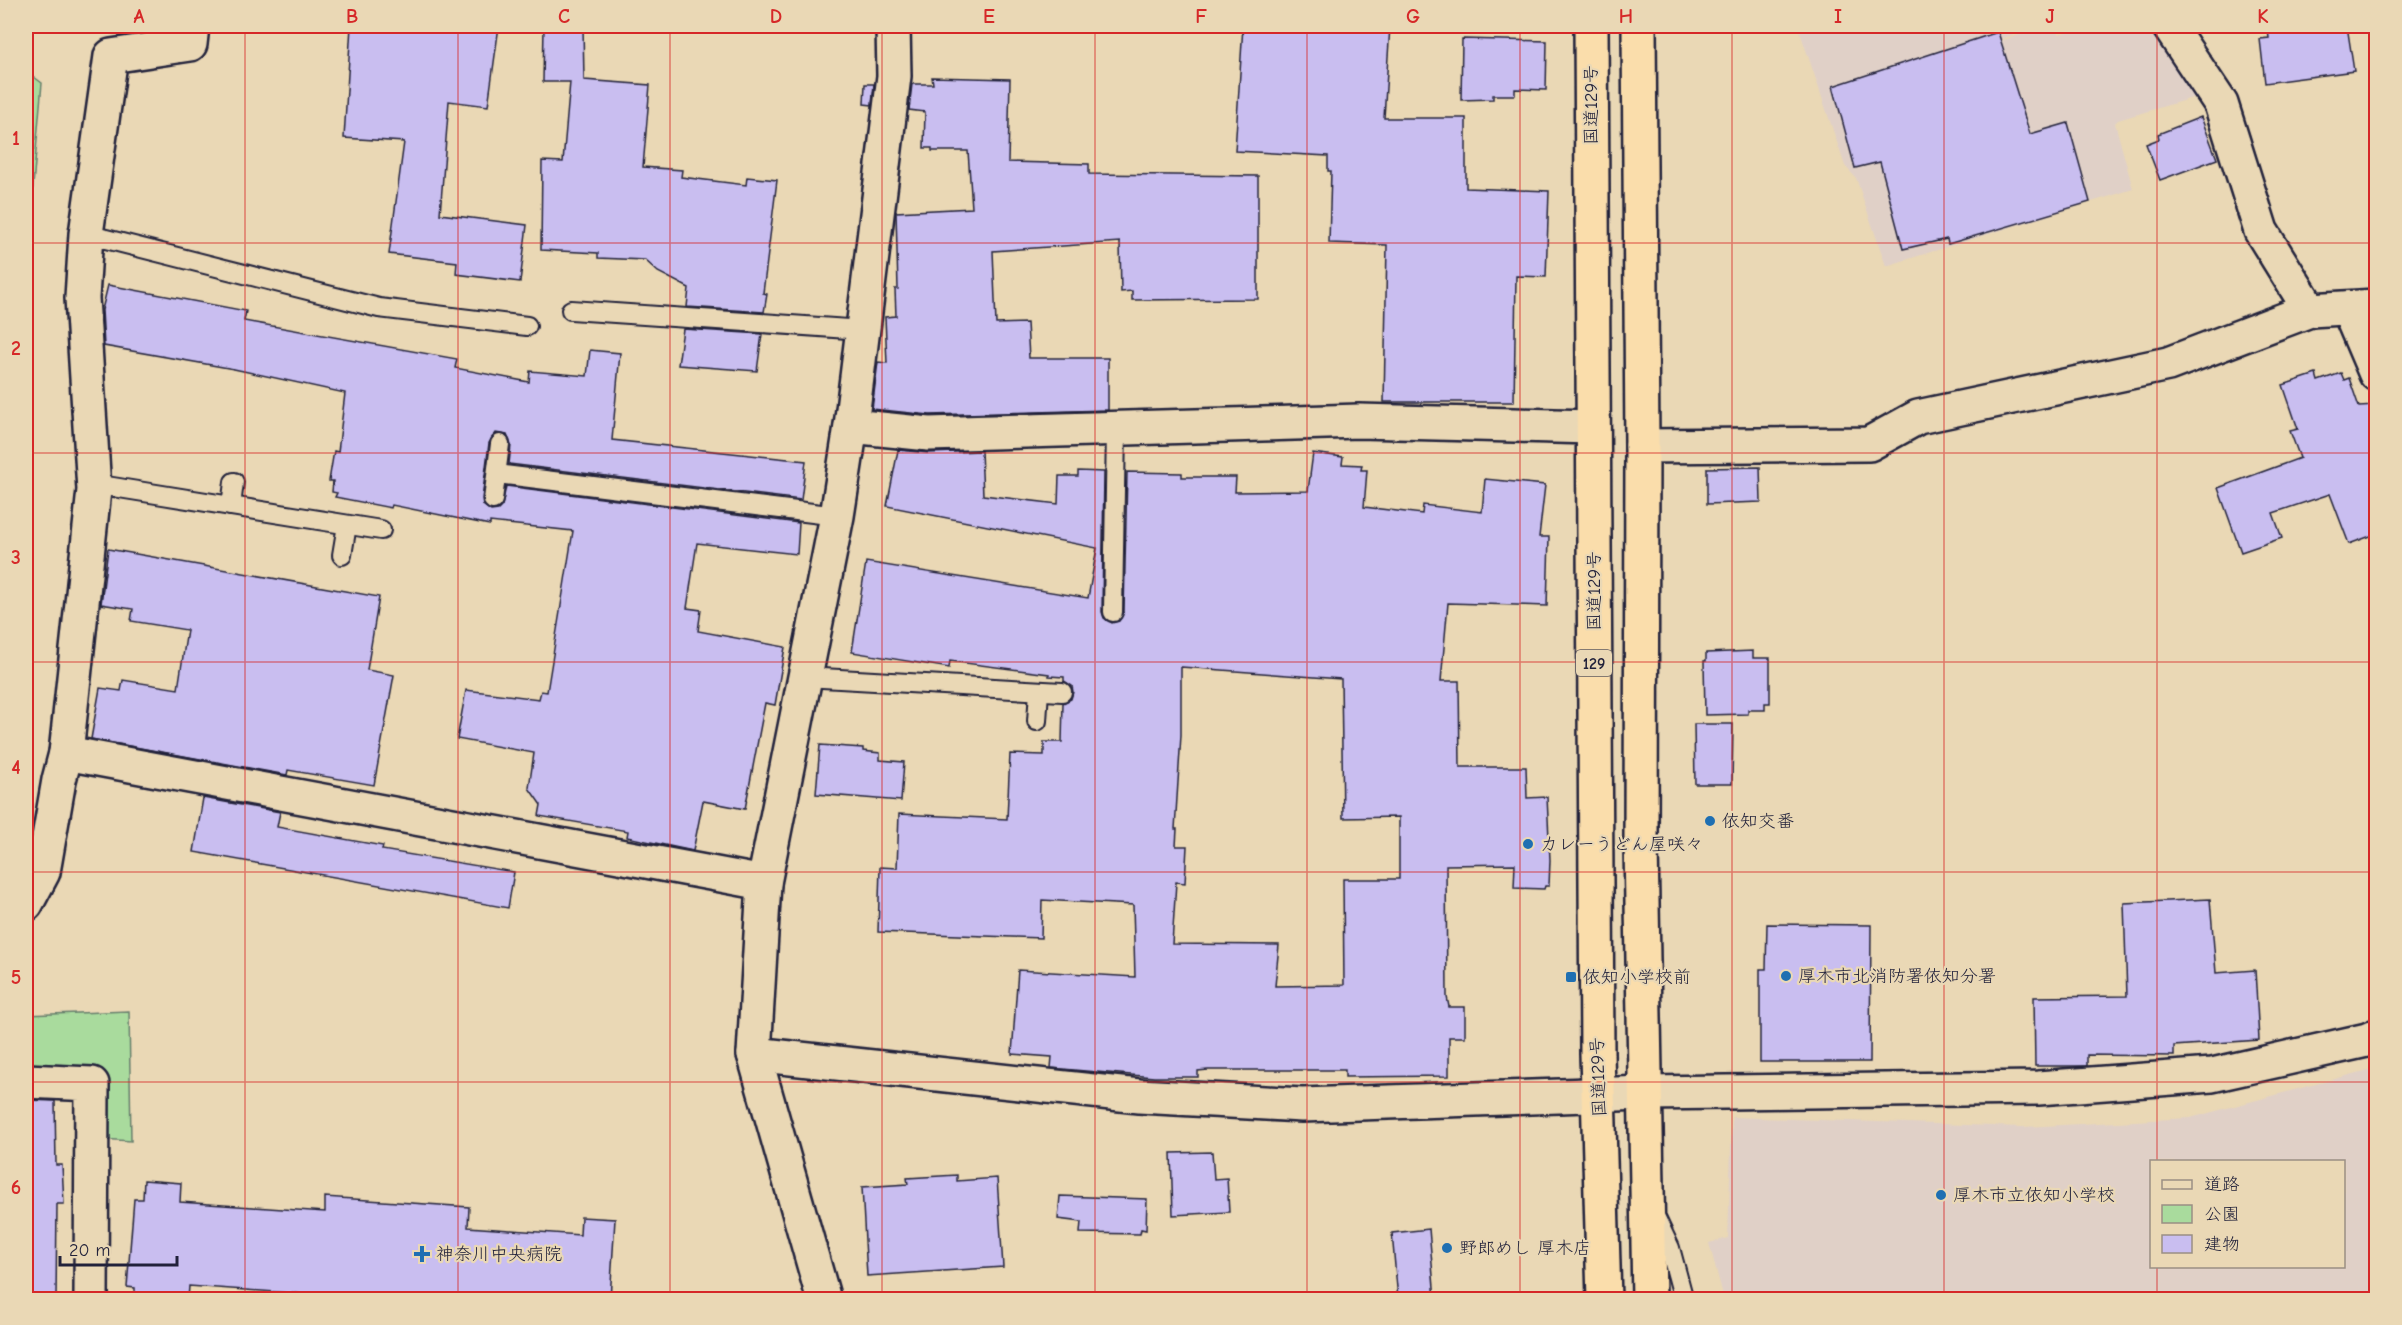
<svg xmlns="http://www.w3.org/2000/svg" width="2402" height="1325" font-family="'Comic Neue','Klee One',sans-serif">
<rect width="100%" height="100%" fill="#ead8b5"/>
<filter id="ink" filterUnits="userSpaceOnUse"><feTurbulence type="fractalNoise" baseFrequency=".0167" numOctaves="2"/><feDisplacementMap in="SourceGraphic" scale="12" xChannelSelector="R" yChannelSelector="G"/><feConvolveMatrix kernelMatrix="1 2 1 2 8 2 1 2 1" color-interpolation-filters="sRGB"/></filter>
<g filter="url(#ink)">
<g fill="#e0d0c7" fill-rule="evenodd">
<path d="M 1798,26 L 2040,26 L 1861,87 L 2046,26 L 2055,26 L 2059,34 L 2087,26 L 2152,26 L 2186,64 L 2202,95 L 2118,120 L 2115,123 L 2133,189 L 1886,266 L 1856,178 L 1845,166 Z"/>
<path d="M 2376,1068 L 2376,1299 L 1724,1299 L 1709,1243 L 1728,1238 L 1732,1117 L 2023,1127 L 2190,1118 ZM 2152,1162 L 2344,1162 L 2344,1266 L 2152,1266 Z"/>
</g>
<g fill="#a9db9d" stroke="#667e6c" stroke-width="1.5">
<path d="M 26,71 L 42,83 L 26,265 Z"/>
<path d="M 129,1011 L 131,1141 L 102,1139 L 101,1074 L 46,1072 L 32,1062 L 26,1015 Z"/>
</g>
<g fill="#c9bef0" stroke="#22223b" stroke-width="1.5" fill-rule="evenodd">
<path d="M 351,26 L 499,26 L 488,106 L 449,101 L 440,214 L 527,225 L 520,282 L 456,274 L 457,262 L 389,254 L 404,142 L 344,138 Z"/>
<path d="M 544,26 L 583,26 L 584,80 L 650,85 L 643,167 L 682,170 L 681,177 L 746,185 L 747,177 L 777,180 L 763,293 L 767,294 L 764,312 L 687,307 L 689,288 L 658,272 L 645,260 L 598,258 L 598,253 L 541,250 L 542,161 L 563,162 L 570,82 L 543,82 Z"/>
<path d="M 1243,26 L 1390,26 L 1384,118 L 1466,118 L 1466,188 L 1549,191 L 1546,277 L 1516,276 L 1514,402 L 1384,402 L 1387,245 L 1329,243 L 1331,171 L 1328,171 L 1328,156 L 1235,151 Z"/>
<path d="M 2312,26 L 2347,26 L 2354,71 L 2265,83 L 2260,39 L 2269,38 L 2268,31 Z"/>
<path d="M 1998,32 L 2030,134 L 2068,123 L 2090,202 L 1948,244 L 1947,239 L 1903,249 L 1880,162 L 1855,168 L 1833,86 Z"/>
<path d="M 1462,39 L 1547,41 L 1546,90 L 1515,89 L 1515,95 L 1493,95 L 1493,99 L 1461,100 Z"/>
<path d="M 932,77 L 1010,79 L 1008,162 L 1089,164 L 1089,174 L 1258,176 L 1258,299 L 1132,300 L 1132,291 L 1121,292 L 1120,242 L 993,251 L 996,324 L 1027,323 L 1029,358 L 1108,358 L 1108,410 L 930,415 L 872,409 L 878,362 L 887,363 L 885,317 L 896,316 L 895,289 L 898,289 L 896,212 L 972,208 L 968,151 L 932,151 L 932,148 L 924,148 L 925,112 L 909,110 L 912,84 L 933,84 Z"/>
<path d="M 865,84 L 874,84 L 872,105 L 864,104 Z"/>
<path d="M 2201,117 L 2217,159 L 2160,180 L 2146,144 L 2159,139 L 2158,134 Z"/>
<path d="M 108,285 L 246,311 L 244,321 L 457,359 L 455,368 L 529,382 L 530,371 L 587,376 L 590,350 L 620,353 L 612,440 L 806,461 L 801,500 L 509,464 L 511,445 L 507,435 L 496,433 L 489,443 L 482,499 L 483,505 L 491,511 L 498,510 L 502,506 L 506,486 L 799,523 L 797,554 L 697,543 L 687,608 L 701,610 L 698,631 L 785,647 L 775,705 L 765,703 L 745,809 L 703,801 L 693,851 L 627,837 L 628,831 L 539,816 L 541,805 L 529,788 L 534,753 L 457,739 L 466,690 L 539,699 L 541,691 L 547,692 L 573,531 L 490,522 L 490,525 L 392,505 L 391,508 L 335,497 L 337,493 L 332,492 L 333,481 L 329,481 L 334,451 L 338,452 L 345,393 L 234,369 L 104,346 L 102,310 Z"/>
<path d="M 683,329 L 762,334 L 757,371 L 678,365 Z"/>
<path d="M 2341,373 L 2344,380 L 2349,378 L 2359,407 L 2376,406 L 2376,534 L 2349,544 L 2330,494 L 2273,513 L 2282,538 L 2241,552 L 2218,488 L 2300,458 L 2290,431 L 2298,429 L 2283,385 L 2316,374 L 2318,381 Z"/>
<path d="M 898,450 L 929,453 L 981,451 L 983,495 L 1058,504 L 1059,476 L 1078,476 L 1078,471 L 1104,472 L 1102,612 L 1104,618 L 1112,623 L 1119,621 L 1124,612 L 1127,472 L 1182,473 L 1182,477 L 1236,477 L 1235,492 L 1308,491 L 1313,453 L 1343,457 L 1342,464 L 1362,465 L 1361,470 L 1367,470 L 1364,507 L 1422,514 L 1423,505 L 1482,512 L 1485,479 L 1545,485 L 1539,537 L 1549,537 L 1547,606 L 1448,603 L 1441,681 L 1459,681 L 1460,767 L 1526,767 L 1527,798 L 1547,797 L 1550,860 L 1549,886 L 1545,886 L 1544,889 L 1514,888 L 1515,864 L 1446,865 L 1447,997 L 1449,1007 L 1465,1007 L 1465,1037 L 1449,1037 L 1449,1076 L 1345,1077 L 1345,1070 L 1208,1070 L 1198,1071 L 1198,1077 L 1154,1077 L 1051,1068 L 1052,1057 L 1012,1054 L 1018,970 L 1135,977 L 1133,905 L 1042,900 L 1041,938 L 878,932 L 880,867 L 897,868 L 899,814 L 1007,819 L 1010,754 L 1044,755 L 1044,742 L 1062,742 L 1063,703 L 1071,699 L 1073,692 L 1072,686 L 1064,681 L 1064,677 L 1049,676 L 1049,674 L 950,661 L 949,668 L 852,652 L 866,562 L 1088,598 L 1097,548 L 887,506 ZM 1181,667 L 1341,679 L 1343,818 L 1399,817 L 1399,879 L 1343,879 L 1344,985 L 1275,986 L 1279,945 L 1172,944 L 1176,882 L 1185,883 L 1187,846 L 1176,846 L 1177,829 L 1175,829 L 1181,735 Z"/>
<path d="M 1760,467 L 1761,502 L 1707,504 L 1707,468 Z"/>
<path d="M 108,549 L 379,597 L 367,670 L 394,675 L 374,785 L 288,770 L 287,775 L 91,739 L 100,688 L 121,691 L 123,680 L 178,689 L 187,630 L 131,621 L 133,609 L 101,604 Z"/>
<path d="M 1753,651 L 1753,658 L 1770,658 L 1770,703 L 1765,703 L 1765,710 L 1748,710 L 1748,714 L 1705,715 L 1704,661 L 1706,661 L 1706,653 Z"/>
<path d="M 1694,724 L 1733,724 L 1732,784 L 1695,784 Z"/>
<path d="M 820,745 L 863,748 L 863,751 L 880,753 L 880,760 L 904,762 L 901,801 L 816,794 Z"/>
<path d="M 203,798 L 280,812 L 277,827 L 383,846 L 382,850 L 514,872 L 508,908 L 194,852 Z"/>
<path d="M 2210,899 L 2216,973 L 2255,970 L 2259,1040 L 2174,1046 L 2174,1056 L 2087,1055 L 2087,1066 L 2035,1066 L 2034,997 L 2127,996 L 2124,903 Z"/>
<path d="M 1767,924 L 1871,925 L 1870,1062 L 1760,1062 L 1760,969 L 1766,969 Z"/>
<path d="M 27,1100 L 55,1101 L 56,1165 L 62,1165 L 64,1204 L 57,1204 L 56,1299 L 26,1299 Z"/>
<path d="M 1212,1152 L 1214,1179 L 1227,1178 L 1229,1212 L 1173,1215 L 1171,1153 Z"/>
<path d="M 957,1175 L 957,1181 L 997,1178 L 1003,1267 L 867,1276 L 862,1187 L 908,1184 L 907,1178 Z"/>
<path d="M 144,1180 L 181,1183 L 180,1202 L 325,1212 L 325,1197 L 469,1207 L 468,1227 L 580,1235 L 581,1217 L 615,1219 L 610,1299 L 317,1299 L 318,1295 L 189,1286 L 188,1299 L 135,1299 L 135,1288 L 127,1287 L 134,1199 L 143,1199 Z"/>
<path d="M 1060,1196 L 1147,1199 L 1146,1230 L 1141,1229 L 1140,1234 L 1080,1233 L 1081,1222 L 1058,1219 Z"/>
<path d="M 1429,1229 L 1435,1299 L 1398,1299 L 1392,1233 Z"/>
</g>
<g fill="none" stroke-linecap="round" stroke-linejoin="round">
<defs>
<g id="lane">
<path d="M 86,234 L 379,308 L 527,326"/>
<path d="M 571,310 L 863,330"/>
<path d="M 497,474 L 837,516"/>
<path d="M 94,484 L 381,530"/>
<path d="M 493,500 L 500,444"/>
<path d="M 231,506 L 234,482"/>
<path d="M 342,555 L 347,525"/>
<path d="M 1113,612 L 1116,429"/>
<path d="M 805,677 L 1062,692"/>
<path d="M 1037,721 L 1039,691"/>
<path d="M 1654,1214 L 1670,1248 L 1684,1300"/>
</g>
<g id="street">
<path d="M 2169,26 L 2221,104 L 2261,231 L 2310,310 L 2376,306"/>
<path d="M 2348,308 L 2376,374"/>
<path d="M 851,426 L 929,434 L 1359,421 L 1592,427"/>
<path d="M 1642,446 L 1869,444 L 1918,417 L 2168,364 L 2310,310"/>
<path d="M 66,753 L 764,883"/>
<path d="M 26,904 L 43,872 L 59,780 L 66,753 L 94,490 L 82,298 L 86,234 L 111,56 L 190,44 L 192,26"/>
<path d="M 754,1054 L 1139,1096 L 1302,1105 L 1645,1093 L 2038,1088 L 2212,1075 L 2367,1040 L 2376,1036"/>
<path d="M 26,1081 L 92,1084 L 91,1300"/>
<path d="M 824,1300 L 754,1054 L 764,883 L 837,516 L 851,426 L 894,76 L 893,26"/>
</g>
<g id="highway">
<path d="M 1591,26 L 1597,1054 L 1604,1300"/>
<path d="M 1639,26 L 1642,446 L 1641,846 L 1649,1300"/>
</g>
</defs>
<use href="#lane" stroke="#22223b" stroke-width="22"/>
<use href="#street" stroke="#22223b" stroke-width="38"/>
<use href="#highway" stroke="#22223b" stroke-width="38"/>
<use href="#lane" stroke="#ead8b5" stroke-width="18"/>
<use href="#street" stroke="#ead8b5" stroke-width="33"/>
<use href="#highway" stroke="#faddab" stroke-width="33"/>
</g>
</g>
<path fill="none" stroke="#d62828" stroke-width="1.5" stroke-opacity="0.55" d="M 245,26 L 245,1300M 458,26 L 458,1300M 670,26 L 670,1300M 882,26 L 882,1300M 1095,26 L 1095,1300M 1307,26 L 1307,1300M 1520,26 L 1520,1300M 1732,26 L 1732,1300M 1944,26 L 1944,1300M 2157,26 L 2157,1162M 26,243 L 2376,243M 26,453 L 2376,453M 26,662 L 2376,662M 26,872 L 2376,872M 26,1082 L 2376,1082M 2157,1266 L 2157,1300"/>
<g fill="#1f6fb2" stroke="#ead8b5" stroke-width="2">
<circle cx="1710" cy="821" r="6"/>
<circle cx="1528" cy="844" r="6"/>
<circle cx="1786" cy="976" r="6"/>
<rect x="1565" y="971" width="12" height="12" rx="3"/>
<circle cx="1941" cy="1195" r="6"/>
<circle cx="1447" cy="1248" r="6"/>
<path d="M419 1245h6v6h6v6h-6v6h-6v-6h-6v-6h6z"/>
</g>
<g text-anchor="middle" stroke-width="4.5" stroke-linejoin="round" paint-order="stroke">
<rect fill="#ead8b5" stroke="#5e5960" stroke-width="1.5" x="1576" y="650" width="36" height="26" rx="4.5"/>
<g font-size="16" font-weight="bold" fill="#22223b">
<text x="1594" y="669">129</text>
</g>
<g font-size="18" fill="#22223b" stroke="#ead8b5">
<text transform="translate(1591 105) rotate(-90)" y="6">国道129号</text>
<text transform="translate(1594 591) rotate(-90)" y="6">国道129号</text>
<text transform="translate(1598 1077) rotate(-92)" y="6">国道129号</text>
</g>
<g font-size="18" fill="#22223b" stroke="#ead8b5" text-anchor="start">
<text x="1722" y="827">依知交番</text>
<text x="1540" y="850">カレーうどん屋咲々</text>
<text x="1798" y="982">厚木市北消防署依知分署</text>
<text x="1583" y="983">依知小学校前</text>
<text x="1953" y="1201">厚木市立依知小学校</text>
<text x="1459" y="1254">野郎めし 厚木店</text>
<text x="436" y="1260">神奈川中央病院</text>
</g>
</g>
<rect width="2402" height="1325" fill="none" stroke="#ead8b5" stroke-width="66"/>
<rect x="2150" y="1160" width="195" height="108" fill="#ead8b5" stroke="#9a8f84" stroke-width="1.5"/>
<rect x="2162" y="1180" width="30" height="9" fill="#ead8b5" stroke="#9a8f84" stroke-width="1.5"/>
<text x="2204" y="1190" font-size="18" fill="#22223b">道路</text>
<rect x="2162" y="1205" width="30" height="18" fill="#a9db9d" stroke="#9a8f84" stroke-width="1.5"/>
<text x="2204" y="1220" font-size="18" fill="#22223b">公園</text>
<rect x="2162" y="1235" width="30" height="18" fill="#c9bef0" stroke="#9a8f84" stroke-width="1.5"/>
<text x="2204" y="1250" font-size="18" fill="#22223b">建物</text>
<path d="M60 1256v9h117v-9" fill="none" stroke="#22223b" stroke-width="3"/>
<text x="69" y="1256" font-size="18" fill="#22223b" stroke="#ead8b5" stroke-width="4.5" paint-order="stroke">20 m</text>
<rect x="33" y="33" width="2336" height="1259" fill="none" stroke="#d62828" stroke-width="2"/>
<g font-size="20" text-anchor="middle" font-weight="bold" fill="#d62828">
<text x="139" y="23">A</text>
<text x="352" y="23">B</text>
<text x="564" y="23">C</text>
<text x="776" y="23">D</text>
<text x="989" y="23">E</text>
<text x="1201" y="23">F</text>
<text x="1413" y="23">G</text>
<text x="1626" y="23">H</text>
<text x="1838" y="23">I</text>
<text x="2050" y="23">J</text>
<text x="2263" y="23">K</text>
<text x="16" y="145">1</text>
<text x="16" y="355">2</text>
<text x="16" y="564">3</text>
<text x="16" y="774">4</text>
<text x="16" y="984">5</text>
<text x="16" y="1194">6</text>
</g>
</svg>
